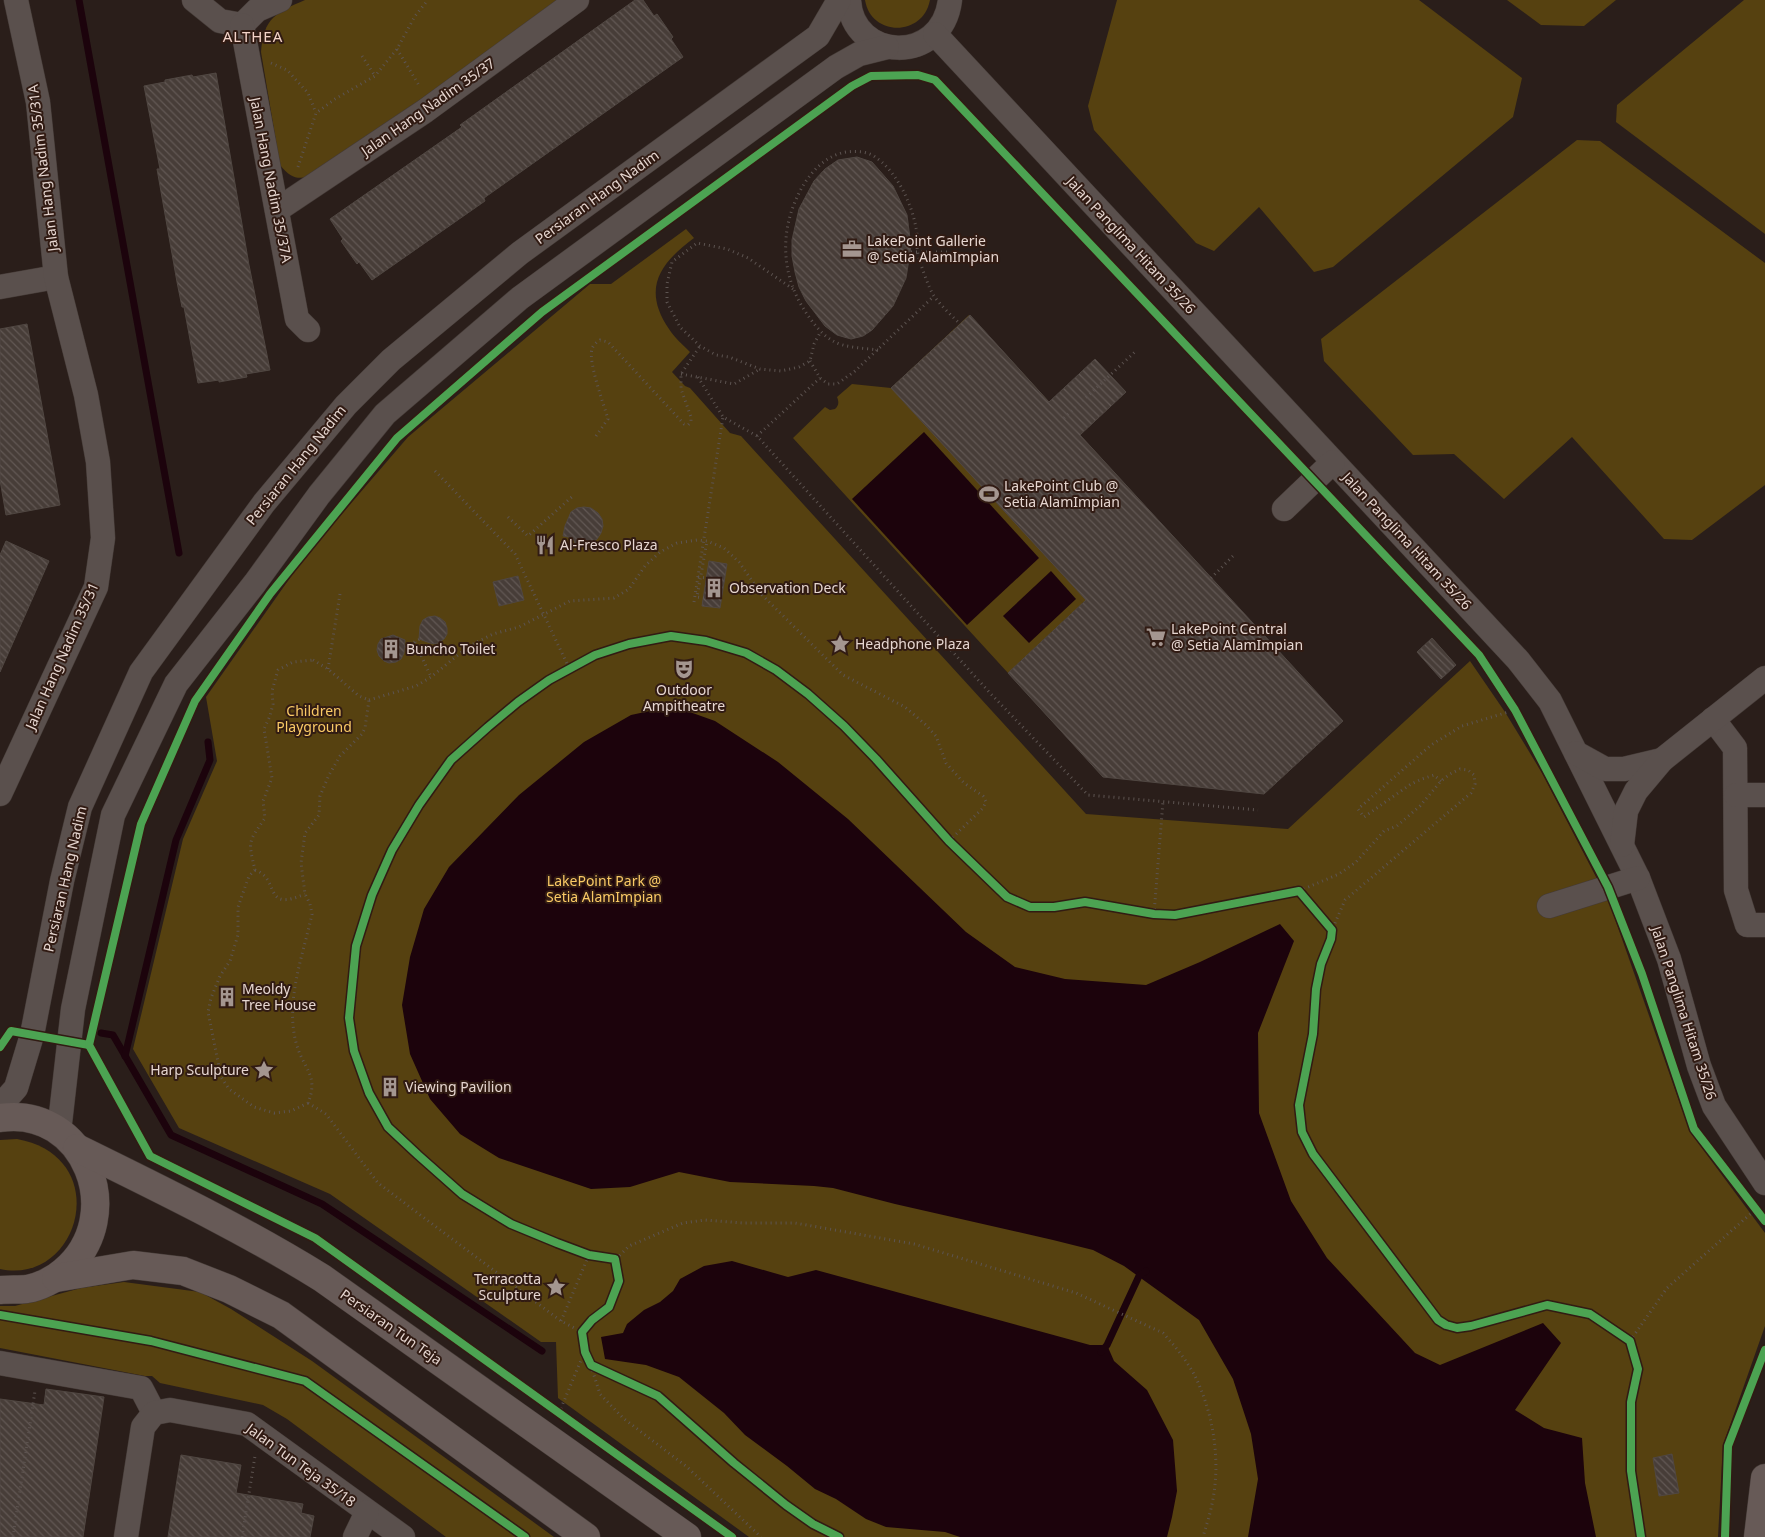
<svg xmlns="http://www.w3.org/2000/svg" width="1765" height="1537" font-family="'Noto Sans',sans-serif">
<defs>
<pattern id="building-back-hatch" width="6" height="6" patternUnits="userSpaceOnUse" patternTransform="scale(1.25)"><rect width="6" height="6" fill="#473d38"/><path d="M-1 5l2 2M0 0l6 6M5-1l2 2" fill="none" stroke="#625854"/></pattern>
</defs>
<rect width="100%" height="100%" fill="#2a1e1a"/>
<g fill="#564110">
<path d="M 305,0 L 559,0 L 318,173 C 301,180 293,181 280,165 L 261,52 C 263,18 277,12 305,0 Z"/>
<path d="M 865,0 L 930,0 C 923,37 871,37 865,0 Z"/>
<path d="M 1117,0 L 1419,0 L 1522,78 L 1513,117 L 1333,267 L 1314,272 L 1259,207 L 1214,251 L 1196,243 L 1094,130 L 1088,106 Z"/>
<path d="M 1507,0 L 1616,0 L 1584,26 L 1541,25 Z"/>
<path d="M 1744,0 L 1765,0 L 1765,234 L 1616,122 L 1617,105 Z"/>
<path d="M 1577,140 L 1600,141 L 1765,263 L 1765,485 L 1692,540 L 1664,539 L 1572,437 L 1504,499 L 1454,454 L 1413,455 L 1324,361 L 1321,339 Z"/>
<path d="M 686,229 L 694,238 C 659,264 642,289 669,329 C 674,337 683,345 690,352 L 672,372 L 685,386 L 690,388 L 730,433 L 741,436 L 1086,814 L 1288,829 L 1470,661 L 1505,712 L 1542,773 L 1609,902 L 1690,1132 L 1765,1233 L 1765,1326 L 1723,1445 L 1718,1537 L 749,1537 L 558,1398 L 556,1342 L 541,1342 L 330,1194 L 179,1128 L 133,1049 L 183,839 L 217,761 L 206,697 L 304,558 L 408,437 L 590,284 L 611,284 Z"/>
<path d="M 969,315 L 1164,527 L 1008,673 L 793,438 L 825,407 L 830,410 L 835,409 C 839,405 839,402 837,397 L 852,384 L 891,388 Z"/>
<path d="M 17,1139 C 115,1157 80,1286 0,1269 L 0,1140 Z"/>
<path d="M 124,1282 L 200,1292 L 231,1309 L 312,1361 L 554,1537 L 446,1537 L 287,1419 L 263,1405 L 160,1383 L 152,1376 L 145,1376 L 0,1348 L 0,1306 L 15,1306 L 81,1288 Z"/>
</g>
<g fill="#1c030c">
<path d="M 924,432 L 1039,558 L 967,625 L 852,499 Z"/>
<path d="M 1051,571 L 1076,599 L 1029,643 L 1003,616 Z"/>
<path d="M 673,706 L 715,721 L 778,762 L 848,819 L 966,932 L 1015,967 L 1065,979 L 1146,985 L 1200,962 L 1280,924 L 1294,941 L 1258,1033 L 1259,1113 L 1291,1201 L 1327,1258 L 1415,1353 L 1440,1365 L 1543,1323 L 1561,1343 L 1515,1410 L 1544,1428 L 1582,1438 L 1585,1483 L 1596,1537 L 1248,1537 L 1258,1479 L 1251,1434 L 1233,1379 L 1199,1320 L 1124,1266 L 1093,1250 L 1053,1240 L 895,1204 L 833,1188 L 814,1186 L 730,1182 L 679,1172 L 630,1187 L 591,1189 L 499,1158 L 460,1134 L 430,1099 L 410,1054 L 402,1005 L 410,957 L 424,909 L 449,867 L 519,795 L 584,742 L 631,715 Z"/>
<path d="M 732,1261 L 788,1277 L 816,1270 L 1090,1345 L 1107,1345 L 1114,1361 L 1147,1390 L 1173,1440 L 1177,1491 L 1172,1517 L 1167,1537 L 960,1537 L 945,1532 L 886,1527 L 866,1519 L 836,1499 L 815,1489 L 787,1466 L 745,1435 L 724,1413 L 679,1377 L 646,1365 L 605,1359 L 601,1337 L 623,1333 L 627,1324 L 644,1310 L 660,1302 L 673,1291 L 680,1279 L 704,1266 Z"/>
</g>
<g fill="none" stroke-linecap="round" stroke-linejoin="round">
<g stroke="#1c030c" stroke-width="7">
<path d="M 79,0 L 179,553"/>
<path d="M 101,1033 L 113,1035 L 171,1135 L 322,1204 L 542,1351"/>
<path d="M 125,1056 L 176,840 L 210,760 L 208,742"/>
<path d="M 1101,1352 L 1107,1345 L 1139,1276 L 1146,1271"/>
</g>
</g>
<g fill="url(#building-back-hatch)" stroke="#504742">
<path d="M 635,0 L 643,0 L 654,16 L 657,14 L 673,37 L 671,39 L 683,57 L 484,198 L 485,201 L 372,280 L 359,262 L 357,264 L 341,241 L 343,239 L 330,219 L 462,127 L 460,125 Z"/>
<path d="M 216,73 L 249,265 L 270,370 L 246,374 L 247,377 L 219,382 L 219,380 L 198,383 L 184,307 L 182,307 L 177,282 L 157,169 L 160,169 L 144,86 L 165,82 L 165,80 L 192,75 L 193,77 Z"/>
<path d="M 857,157 L 872,162 L 893,186 L 907,215 L 911,246 L 906,278 L 893,306 L 872,330 L 863,336 L 851,339 L 837,335 L 825,326 L 806,301 L 799,287 L 795,272 L 792,256 L 792,240 L 799,209 L 814,181 L 825,169 L 838,160 Z"/>
<path d="M 970,315 L 1049,402 L 1095,359 L 1126,392 L 1080,435 L 1343,721 L 1264,794 L 1103,777 L 1008,673 L 1086,600 L 891,388 Z"/>
<path d="M 27,324 L 60,505 L 6,515 L 0,480 L 0,329 Z"/>
<path d="M 584,507 L 591,508 L 598,513 L 602,519 L 603,526 L 601,533 L 597,539 L 587,545 L 577,548 L 573,538 L 563,536 L 565,526 L 571,512 L 577,508 Z"/>
<path d="M 6,541 L 49,561 L 0,672 L 0,555 Z"/>
<path d="M 709,561 L 727,564 L 720,608 L 702,606 Z"/>
<path d="M 518,576 L 524,600 L 499,606 L 493,582 Z"/>
<path d="M 435,616 L 440,618 L 445,622 L 447,628 L 447,634 L 444,639 L 438,643 L 433,644 L 419,639 L 420,626 L 423,620 L 428,617 Z"/>
<path d="M 393,635 L 405,640 L 404,653 L 401,659 L 396,662 L 389,663 L 384,661 L 379,656 L 377,650 L 378,644 L 381,639 Z"/>
<path d="M 1432,638 L 1456,665 L 1441,679 L 1417,652 Z"/>
<path d="M 46,1389 L 104,1397 L 83,1537 L 0,1537 L 0,1399 L 44,1405 Z"/>
<path d="M 1672,1454 L 1679,1493 L 1659,1496 L 1653,1458 Z"/>
<path d="M 181,1455 L 241,1465 L 236,1493 L 303,1504 L 301,1513 L 314,1516 L 310,1537 L 168,1537 Z"/>
</g>
<g fill="none" stroke-linecap="round" stroke-linejoin="round">
<defs>
<g id="minor">
<path d="M 194,0 L 220,21 L 242,25 L 257,10 L 280,0"/>
<path d="M 849,0 C 852,61 942,66 950,0"/>
<path d="M 242,25 L 297,319 L 308,330"/>
<path d="M 935,34 L 1518,660 L 1550,701 L 1638,878 L 1669,959 L 1699,1066 L 1714,1106 L 1765,1183"/>
<path d="M 277,210 L 425,111 L 577,0"/>
<path d="M 0,287 L 56,277"/>
<path d="M 1284,509 L 1333,462"/>
<path d="M 1713,719 L 1735,748 L 1736,890 L 1747,925 L 1765,925"/>
<path d="M 1576,753 L 1605,769 L 1624,769 L 1662,760"/>
<path d="M 0,794 L 96,587 L 103,538 L 98,462 L 86,395 L 56,277 L 38,102 L 16,0"/>
<path d="M 1736,795 L 1765,795"/>
<path d="M 1622,845 L 1626,811 L 1636,791 L 1662,760 L 1765,678"/>
<path d="M 1549,906 L 1638,878"/>
<path d="M 0,1106 L 16,1088 L 32,1035 L 62,881 L 80,807 L 141,672 L 264,503 L 346,405 L 391,360 L 520,253 L 818,36 L 839,0"/>
<path d="M 59,1132 L 73,1009 L 113,815 L 176,684 L 255,583 L 319,495 L 385,414 L 520,298 L 836,67 L 859,54 L 887,47"/>
<path d="M 0,1363 L 141,1388 L 154,1413"/>
<path d="M 126,1537 L 143,1427 L 154,1413 L 170,1410 L 247,1424 L 403,1537"/>
<path d="M 355,1537 L 367,1512"/>
</g>
<g id="major">
<path d="M 0,1118 C 85,1105 129,1216 64,1271 C 55,1279 40,1287 27,1289 C 18,1290 9,1289 0,1290"/>
<path d="M 77,1148 C 160,1189 243,1229 322,1278 L 687,1537"/>
<path d="M 56,1278 L 133,1265 L 183,1271 L 229,1289 L 281,1315 L 586,1537"/>
<path d="M 1758,1537 L 1765,1478"/>
</g>
</defs>
<use href="#minor" stroke="#443a36" stroke-width="25"/>
<use href="#major" stroke="#443a36" stroke-width="29"/>
<g stroke="#5d5451" stroke-width="3" stroke-dasharray="1 4" stroke-linecap="butt">
<path d="M 397,49 L 420,87"/>
<path d="M 362,56 L 375,76"/>
<path d="M 271,63 L 287,70 L 308,93 L 316,113"/>
<path d="M 298,167 L 316,113 L 335,99 L 375,76 L 397,49 L 415,16 L 428,0"/>
<path d="M 911,252 L 950,252"/>
<path d="M 793,289 L 748,258 L 727,249 L 697,243 L 672,262 L 667,284 L 667,302 L 680,327 L 700,346 L 716,355 L 729,357 L 760,369 L 781,371 L 799,367 L 810,361 L 814,344 L 821,331"/>
<path d="M 878,350 C 864,348 845,348 833,341 C 822,335 812,322 805,311 C 791,290 784,265 786,239 C 788,206 810,158 846,152 C 856,151 867,151 875,157 C 896,170 912,204 916,228 C 918,236 916,246 918,254 C 920,263 929,289 934,296 C 941,306 951,315 960,324"/>
<path d="M 810,361 L 820,378 L 828,384 L 837,384 L 855,371 L 934,296"/>
<path d="M 681,374 L 734,384 L 760,369"/>
<path d="M 698,377 L 723,417 L 757,436 L 990,693 L 1088,795 L 1258,810"/>
<path d="M 1064,418 L 1137,350"/>
<path d="M 596,436 L 608,419 C 604,405 588,362 592,349 C 593,345 597,342 600,340 L 608,342 L 684,424 L 688,425 L 691,422 L 691,417 L 681,389 L 681,374 L 700,346"/>
<path d="M 757,436 L 820,378"/>
<path d="M 435,471 L 515,554 L 570,670"/>
<path d="M 508,517 L 528,536 L 574,495"/>
<path d="M 1211,578 L 1234,555"/>
<path d="M 704,598 L 697,597 L 707,541"/>
<path d="M 415,642 L 431,677"/>
<path d="M 405,647 L 422,638"/>
<path d="M 313,660 L 328,669 L 359,696 L 369,700 L 365,728 L 362,734 L 340,756 L 329,775 L 320,796 L 319,815 L 305,833 L 301,863 L 305,894 L 310,904 L 312,914 C 303,956 284,1003 297,1046 C 304,1069 319,1076 308,1103 L 291,1111 L 274,1113 L 254,1107 L 229,1089 L 221,1077 L 208,1012 L 211,998 L 220,976 L 230,961 L 238,935 L 238,907 L 249,876 L 255,870 C 248,840 248,843 265,818 L 263,801 L 272,778 L 264,729 L 270,716 L 273,704 L 272,691 L 278,670 L 293,662 Z"/>
<path d="M 328,669 L 340,594"/>
<path d="M 369,700 L 416,686 L 431,677 L 469,646 L 493,634 L 519,627 L 570,601 L 614,598 L 629,589 L 645,566 L 660,552 L 677,543 L 697,540 L 707,541 L 724,548 L 739,562 L 762,595 L 843,675 L 905,707 L 926,725 L 936,736 L 946,763 L 964,783 L 983,796 L 986,802 L 983,808 L 949,841"/>
<path d="M 1441,781 L 1434,775 L 1422,779 L 1411,784 L 1364,817 L 1358,809 L 1431,745 L 1462,726 L 1515,710"/>
<path d="M 255,870 C 281,879 262,913 305,894"/>
<path d="M 1299,891 L 1339,874 L 1356,862 L 1384,831 L 1397,826 L 1420,806 L 1441,781 L 1450,774 L 1460,769 L 1468,770 L 1474,775 L 1475,784 L 1471,793 L 1345,900 L 1332,930"/>
<path d="M 1154,914 L 1163,801"/>
<path d="M 308,1103 L 326,1114 L 378,1183 L 561,1321 L 582,1332"/>
<path d="M 616,1259 L 629,1246 L 683,1223 L 705,1220 L 743,1223 L 795,1223 L 914,1244 L 1076,1293 L 1163,1333 C 1175,1346 1187,1361 1195,1376 C 1214,1415 1221,1462 1212,1504 C 1210,1515 1206,1526 1203,1537"/>
<path d="M 561,1321 L 589,1255"/>
<path d="M 1630,1341 L 1667,1288 L 1756,1209"/>
<path d="M 591,1366 L 600,1394 L 623,1418 L 687,1467 L 761,1537"/>
<path d="M 559,1413 L 584,1353"/>
<path d="M 13,1537 L 35,1391"/>
<path d="M 242,1537 L 255,1456"/>
<path d="M 839,1537 L 813,1524 L 786,1505 L 734,1463 L 658,1396 L 591,1365 L 585,1352 L 582,1332 L 592,1320 L 609,1307 L 619,1281 L 615,1259 L 589,1255 L 557,1243 L 511,1224 L 462,1194 L 418,1155 L 388,1127 L 369,1093 L 354,1051 L 349,1018 L 356,946 L 372,895 L 392,850 L 419,805 L 451,760 L 488,727 L 518,702 L 549,680 L 595,655 L 629,644 L 671,636 L 706,641 L 746,653 L 776,670 L 808,694 L 844,726 L 876,759 L 949,841 L 1007,897 L 1030,907 L 1054,907 L 1085,902 L 1154,914 L 1175,915 L 1299,891 L 1332,930 L 1331,939 L 1321,964 L 1316,989 L 1313,1034 L 1299,1105 L 1302,1132 L 1313,1154 L 1438,1320 L 1446,1325 L 1457,1328 L 1471,1326 L 1547,1305 L 1590,1314 L 1630,1341 L 1638,1369 L 1631,1402 L 1631,1471 L 1641,1537"/>
</g>
<use href="#minor" stroke="#5a504d" stroke-width="24"/>
<use href="#major" stroke="#675a57" stroke-width="28"/>
<g stroke="#5d5451" stroke-width="3" stroke-dasharray="1 4" stroke-linecap="butt">
<path d="M 698,577 L 707,578"/>
<path d="M 694,602 L 723,417"/>
</g>
<defs>
<g id="cycleway">
<path d="M 0,1047 L 11,1031 L 89,1045"/>
<path d="M 0,1315 L 151,1341 L 305,1381 L 525,1537"/>
<path d="M 732,1537 L 315,1238 L 150,1156 L 89,1045 L 141,824 L 195,701 L 270,594 L 397,438 L 542,312 L 852,86 L 871,76 L 918,75 L 935,80 L 1479,655 L 1515,710 L 1608,887 L 1642,974 L 1694,1129 L 1765,1221"/>
<path d="M 839,1537 L 813,1524 L 786,1505 L 734,1463 L 658,1396 L 591,1365 L 585,1352 L 582,1332 L 592,1320 L 609,1307 L 619,1281 L 615,1259 L 589,1255 L 557,1243 L 511,1224 L 462,1194 L 418,1155 L 388,1127 L 369,1093 L 354,1051 L 349,1018 L 356,946 L 372,895 L 392,850 L 419,805 L 451,760 L 488,727 L 518,702 L 549,680 L 595,655 L 629,644 L 671,636 L 706,641 L 746,653 L 776,670 L 808,694 L 844,726 L 876,759 L 949,841 L 1007,897 L 1030,907 L 1054,907 L 1085,902 L 1154,914 L 1175,915 L 1299,891 L 1332,930 L 1331,939 L 1321,964 L 1316,989 L 1313,1034 L 1299,1105 L 1302,1132 L 1313,1154 L 1438,1320 L 1446,1325 L 1457,1328 L 1471,1326 L 1547,1305 L 1590,1314 L 1630,1341 L 1638,1369 L 1631,1402 L 1631,1471 L 1641,1537"/>
<path d="M 1725,1537 L 1728,1446 L 1765,1350"/>
</g>
</defs>
<use href="#cycleway" stroke="#311b13" stroke-width="11"/>
<use href="#cycleway" stroke="#4ca352" stroke-width="8"/>
</g>
<defs>
<symbol id="office-bare" viewBox="-9 -9 18 18"><path d="M-6-3h4V-5.5h4V-3h4V5H-6ZM-1-4.5V-3h2v-1.5ZM-6 0V1H6V0Z" fill="#a49690" stroke="#311b13" stroke-width="2.5" paint-order="stroke"/></symbol>
<symbol id="stadium-bare" viewBox="-9 -9 18 18"><path d="M0-5a6.5 5 0 1 0 0 10a6.5 5 0 1 0 0-10ZM-3.5-1.8h7v3.6h-7Z" fill="#a49690" stroke="#311b13" stroke-width="2.5" paint-order="stroke"/></symbol>
<symbol id="restaurant-bare" viewBox="-9 -9 18 18"><path d="M-5-6h1v4h1v-4h1v4h1v-4h1v5L-1.5 .5V6h-2V.5L-5-1ZM5-6V6H3V1.5H1.5Q1.5-4 5-6Z" fill="#a49690" stroke="#311b13" stroke-width="2.5" paint-order="stroke"/></symbol>
<symbol id="building-bare" viewBox="-9 -9 18 18"><path d="M-4-6H4V6H1V3H-1V6H-4ZM-2.5-4.3h1.7v1.8h-1.7ZM.8-4.3h1.7v1.8H.8ZM-2.5-1h1.7V.8h-1.7ZM.8-1h1.7V.8H.8Z" fill="#a49690" stroke="#311b13" stroke-width="2.5" paint-order="stroke"/></symbol>
<symbol id="supermarket-bare" viewBox="-9 -9 18 18"><path d="M-6-5.5h2.5l.6 2H6L4.5 2H-2.5L-4.4-4H-6ZM-1.5 3.2a1.3 1.3 0 1 0 .1 0ZM3 3.2a1.3 1.3 0 1 0 .1 0Z" fill="#a49690" stroke="#311b13" stroke-width="2.5" paint-order="stroke"/></symbol>
<symbol id="sight-bare" viewBox="-9 -9 18 18"><path d="M0-6L1.8-2.2L6-1.7L2.9 1.2L3.7 5.4L0 3.3L-3.7 5.4L-2.9 1.2L-6-1.7L-1.8-2.2Z" fill="#a49690" stroke="#311b13" stroke-width="2.5" paint-order="stroke"/></symbol>
<symbol id="theatre-bare" viewBox="-9 -9 18 18"><path d="M-5-5.5Q0-4 5-5.5V0Q5 5 0 6Q-5 5-5 0ZM-3.3-2.5H-1v1.5H-3.3ZM1-2.5H3.3v1.5H1ZM-2.8 1Q0 5.5 2.8 1Z" fill="#a49690" stroke="#311b13" stroke-width="2.5" paint-order="stroke"/></symbol>
</defs>
<g fill-rule="evenodd">
<use href="#office-bare" x="838" y="235" width="28" height="28"/>
<use href="#stadium-bare" x="975" y="480" width="28" height="28"/>
<use href="#restaurant-bare" x="531" y="531" width="28" height="28"/>
<use href="#building-bare" x="700" y="574" width="28" height="28"/>
<use href="#supermarket-bare" x="1142" y="623" width="28" height="28"/>
<use href="#sight-bare" x="826" y="630" width="28" height="28"/>
<use href="#building-bare" x="377" y="635" width="28" height="28"/>
<use href="#theatre-bare" x="670" y="655" width="28" height="28"/>
<use href="#building-bare" x="213" y="983" width="28" height="28"/>
<use href="#sight-bare" x="250" y="1056" width="28" height="28"/>
<use href="#building-bare" x="376" y="1073" width="28" height="28"/>
<use href="#sight-bare" x="542" y="1273" width="28" height="28"/>
</g>
<g text-anchor="middle" stroke-width="4" stroke-linejoin="round" paint-order="stroke">
<g font-size="14" fill="#e6d6d0" stroke="#311b13">
<text transform="translate(428 107) rotate(-35)" y="5">Jalan Hang Nadim 35/37</text>
<text transform="translate(43 168) rotate(-97)" y="5">Jalan Hang Nadim 35/31A</text>
<text transform="translate(271 180) rotate(79)" y="5">Jalan Hang Nadim 35/37A</text>
<text transform="translate(597 197) rotate(-36)" y="5">Persiaran Hang Nadim</text>
<text transform="translate(1131 245) rotate(47)" y="5">Jalan Panglima Hitam 35/26</text>
<text transform="translate(296 465) rotate(-51)" y="5">Persiaran Hang Nadim</text>
<text transform="translate(1407 541) rotate(47)" y="5">Jalan Panglima Hitam 35/26</text>
<text transform="translate(62 656) rotate(-66)" y="5">Jalan Hang Nadim 35/31</text>
<text transform="translate(65 879) rotate(-77)" y="5">Persiaran Hang Nadim</text>
<text transform="translate(1684 1013) rotate(72)" y="5">Jalan Panglima Hitam 35/26</text>
<text transform="translate(391 1327) rotate(35)" y="5">Persiaran Tun Teja</text>
<text transform="translate(301 1465) rotate(36)" y="5">Jalan Tun Teja 35/18</text>
</g>
<g font-size="14" fill="#e6d6d0" stroke="#311b13" text-anchor="start">
<text x="867" y="246">LakePoint Gallerie<tspan x="867" dy="16">@ Setia AlamImpian</tspan></text>
<text x="1004" y="491">LakePoint Club @<tspan x="1004" dy="16">Setia AlamImpian</tspan></text>
<text x="560" y="550">Al-Fresco Plaza</text>
<text x="729" y="593">Observation Deck</text>
<text x="1171" y="634">LakePoint Central<tspan x="1171" dy="16">@ Setia AlamImpian</tspan></text>
<text x="855" y="649">Headphone Plaza</text>
<text x="406" y="654">Buncho Toilet</text>
<text x="684" y="695" text-anchor="middle">Outdoor<tspan x="684" dy="16">Ampitheatre</tspan></text>
<text x="242" y="994">Meoldy<tspan x="242" dy="16">Tree House</tspan></text>
<text x="249" y="1075" text-anchor="end">Harp Sculpture</text>
<text x="405" y="1092">Viewing Pavilion</text>
<text x="541" y="1284" text-anchor="end">Terracotta<tspan x="541" dy="16">Sculpture</tspan></text>
</g>
<g font-size="14" fill="#faca66" stroke="#311b13">
<text x="314" y="716">Children<tspan x="314" dy="16">Playground</tspan></text>
<text x="604" y="886">LakePoint Park @<tspan x="604" dy="16">Setia AlamImpian</tspan></text>
</g>
<g font-size="15" letter-spacing="1" fill="#f3d3c8" stroke="#311b13">
<text x="253" y="42">ALTHEA</text>
</g>
</g>
</svg>
